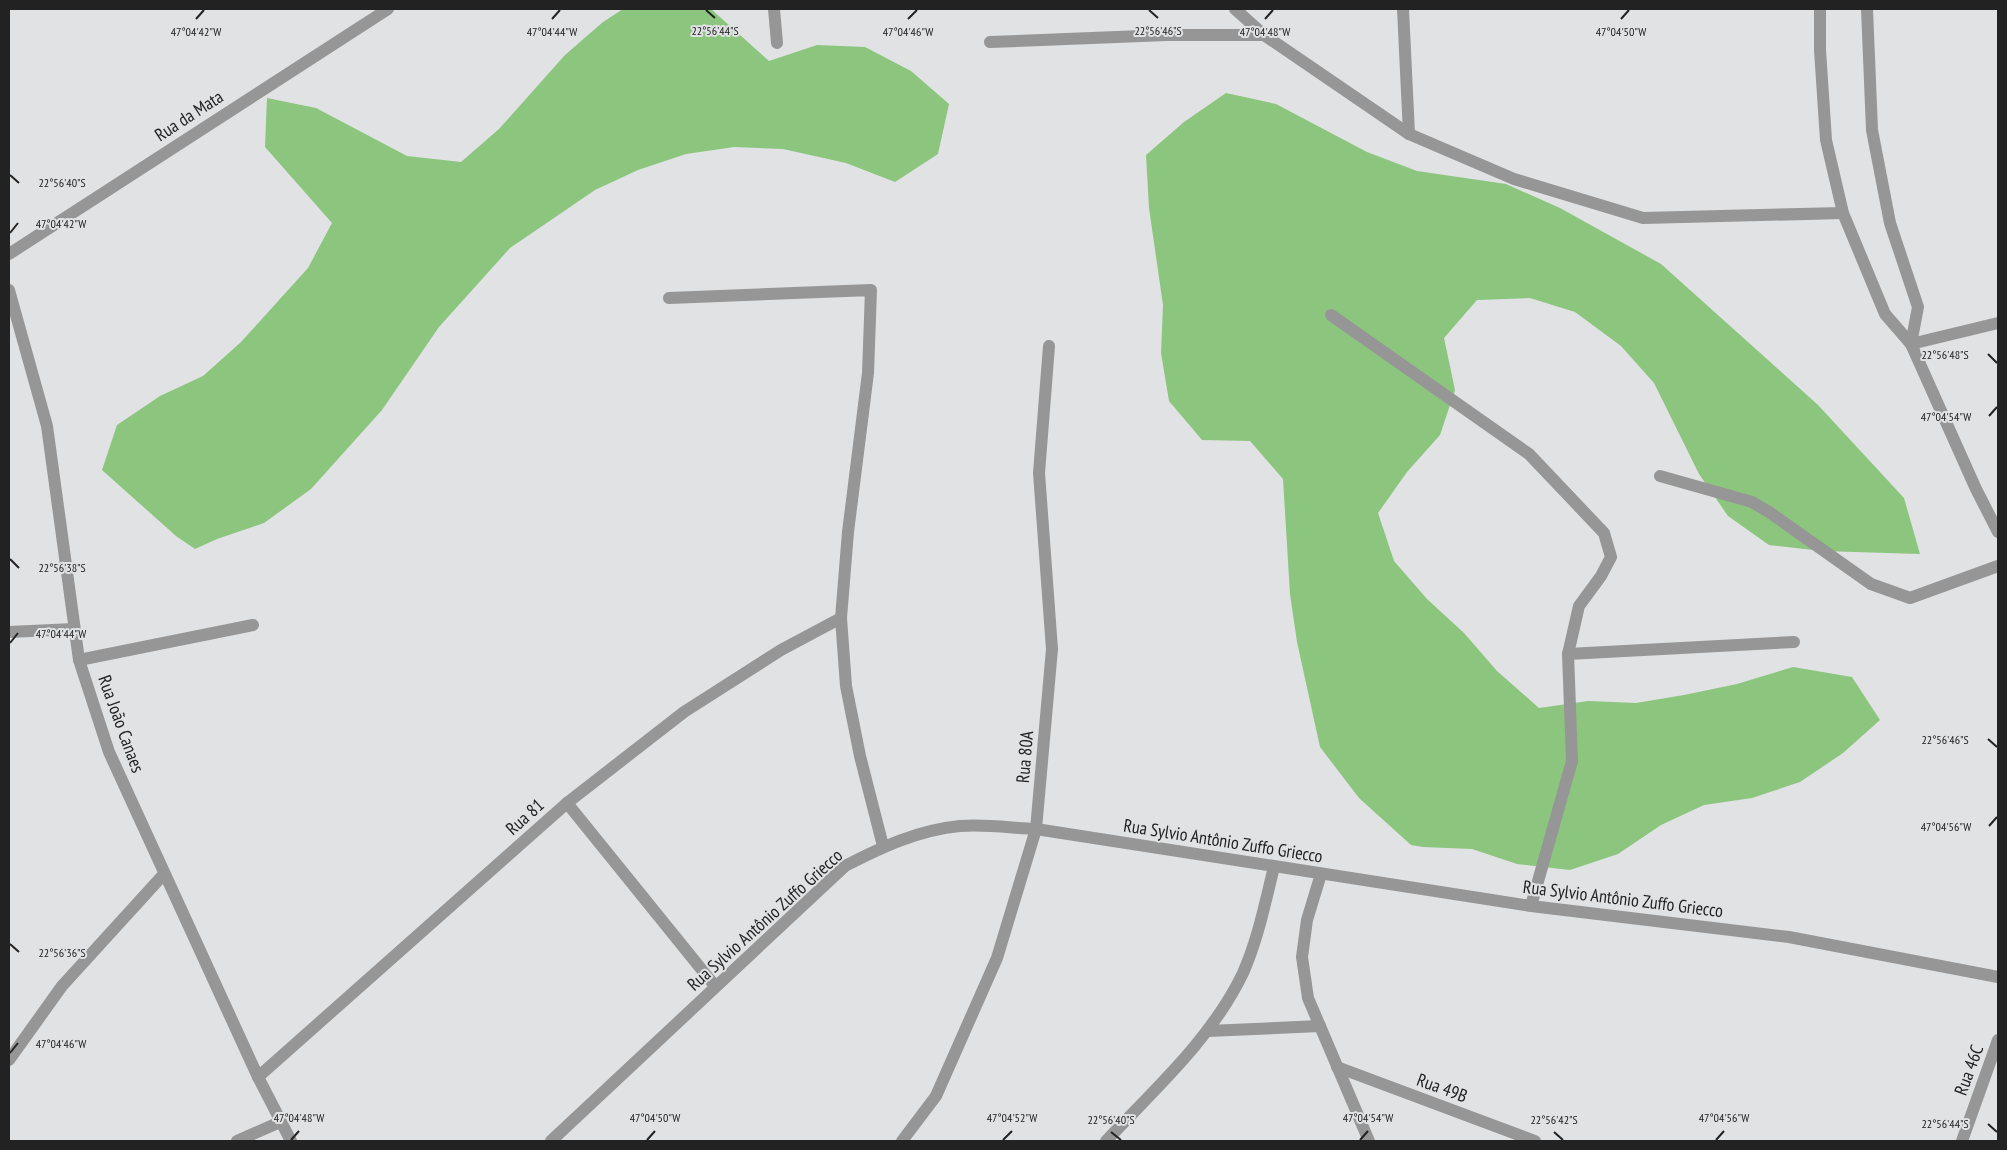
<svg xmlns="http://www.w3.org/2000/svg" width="2007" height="1150" font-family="'PT Sans Narrow',sans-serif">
<rect width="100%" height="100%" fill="#e0e2e3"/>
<g fill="#8cc57e">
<path d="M 623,9 L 711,9 L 769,61 L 817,45 L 865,47 L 911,71 L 949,104 L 938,154 L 895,182 L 846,163 L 783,149 L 734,147 L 686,154 L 638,170 L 595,190 L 510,248 L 439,327 L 382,410 L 311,489 L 264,523 L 217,539 L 195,549 L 176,536 L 102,470 L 117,425 L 160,396 L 203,376 L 241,342 L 308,268 L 332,223 L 265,147 L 267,98 L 316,108 L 407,156 L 461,162 L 499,129 L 565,55 L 603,22 Z"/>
<path d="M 1226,93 L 1276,104 L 1367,152 L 1417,171 L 1506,184 L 1560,208 L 1661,264 L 1818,405 L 1904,498 L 1920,554 L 1822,551 L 1769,545 L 1728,516 L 1699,474 L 1654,383 L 1621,346 L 1575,312 L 1530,298 L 1477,300 L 1444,338 L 1455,390 L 1440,435 L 1407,472 L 1378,513 L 1394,561 L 1427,599 L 1464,633 L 1497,671 L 1539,708 L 1588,701 L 1636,703 L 1684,695 L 1737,684 L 1793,667 L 1852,677 L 1880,720 L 1843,753 L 1800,782 L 1752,798 L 1704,805 L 1661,825 L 1618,854 L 1570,870 L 1517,864 L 1472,849 L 1423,847 L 1411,845 L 1359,798 L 1320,747 L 1297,642 L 1290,594 L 1283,479 L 1250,441 L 1202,440 L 1169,401 L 1161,353 L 1163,305 L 1149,208 L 1146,155 L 1184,122 Z"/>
</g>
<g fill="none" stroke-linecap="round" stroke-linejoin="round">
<g stroke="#979696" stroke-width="12">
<path d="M 774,9 L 777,43"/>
<path d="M 1235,9 L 1264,35 L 1409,134 L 1514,179 L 1643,218 L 1843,213"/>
<path d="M 1403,9 L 1409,134"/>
<path d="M 1820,9 L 1820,50 L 1826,140 L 1843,213 L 1885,314 L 1911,344 L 1976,489 L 1998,532"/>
<path d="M 1867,9 L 1872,130 L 1890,223 L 1918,307 L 1911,344"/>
<path d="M 990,42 L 1167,35 L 1264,35"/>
<path d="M 9,254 L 388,9"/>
<path d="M 9,290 L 47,426 L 79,660 L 109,752 L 258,1077 L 291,1141"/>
<path d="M 669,298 L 871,290 L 868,373 L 848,532 L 841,618 L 846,686 L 860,756 L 883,846"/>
<path d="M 1331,315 L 1529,454 L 1604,533 L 1611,557 L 1601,576 L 1579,606 L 1568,654 L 1572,761 L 1531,906"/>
<path d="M 1911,344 L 1998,323"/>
<path d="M 1660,476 L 1752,502 L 1769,512 L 1871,584 L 1910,598 L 1998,566"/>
<path d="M 9,632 L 74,629"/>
<path d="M 1568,654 L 1794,642"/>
<path d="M 79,660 L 253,625"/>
<path d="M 567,803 L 715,986"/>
<path d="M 1321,874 L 1307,920 L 1302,957 L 1308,998 L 1369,1141"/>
<path d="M 1208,1031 L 1320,1026"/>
<path d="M 9,1060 L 62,986 L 164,874"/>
<path d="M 1337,1067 L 1535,1141"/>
<path d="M 258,1077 L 567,803 L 684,712 L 781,650 L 841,618"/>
<path d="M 237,1141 L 280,1122"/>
<path d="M 551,1141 L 845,866 C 882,847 918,830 960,826 C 985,824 1012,828 1036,829 L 1531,906 L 1789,937 L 1998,977"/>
<path d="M 902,1141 L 936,1096 L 997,958 L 1036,829 L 1052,649 L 1039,473 L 1049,346"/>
<path d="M 1106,1141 C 1155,1089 1212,1038 1243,973 C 1258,939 1265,903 1274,867"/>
<path d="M 1962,1141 L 1998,1040"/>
</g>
</g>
<path fill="none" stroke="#222223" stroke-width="2" d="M 706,10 L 715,18M 1149,10 L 1158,18M 196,19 L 204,10M 552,19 L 560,10M 908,19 L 917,10M 1265,19 L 1273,10M 1621,19 L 1629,10M 10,175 L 19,183M 10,233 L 18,223M 1988,354 L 1997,363M 1989,416 L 1997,407M 10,559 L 19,568M 10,643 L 18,633M 1988,739 L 1997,747M 1989,826 L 1997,817M 10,944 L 19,952M 10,1053 L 18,1043M 1988,1124 L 1997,1132M 1111,1132 L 1121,1140M 1554,1132 L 1563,1140M 291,1140 L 299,1131M 647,1140 L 655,1131M 1003,1140 L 1012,1131M 1360,1140 L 1368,1131M 1716,1140 L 1724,1131"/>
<g text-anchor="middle" stroke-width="4" stroke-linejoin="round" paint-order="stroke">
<g font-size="18" fill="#222223" stroke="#e0e2e3">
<text transform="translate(189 116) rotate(-33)" y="6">Rua da Mata</text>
<text transform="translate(121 724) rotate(70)" y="6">Rua João Canaes</text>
<text transform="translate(1025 757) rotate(-85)" y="6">Rua 80A</text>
<text transform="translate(525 817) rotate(-42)" y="6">Rua 81</text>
<text transform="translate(1223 841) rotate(9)" y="6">Rua Sylvio Antônio Zuffo Griecco</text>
<text transform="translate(1623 899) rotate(7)" y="6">Rua Sylvio Antônio Zuffo Griecco</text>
<text transform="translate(765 920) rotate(-42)" y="6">Rua Sylvio Antônio Zuffo Griecco</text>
<text transform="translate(1969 1070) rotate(-70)" y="6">Rua 46C</text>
<text transform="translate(1442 1088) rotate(20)" y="6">Rua 49B</text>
</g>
</g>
<g font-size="12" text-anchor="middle" fill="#222223" stroke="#e0e2e3" stroke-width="4" stroke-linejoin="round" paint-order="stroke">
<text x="715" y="35">22°56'44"S</text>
<text x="1158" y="35">22°56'46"S</text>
<text x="196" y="36">47°04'42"W</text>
<text x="552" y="36">47°04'44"W</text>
<text x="908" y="36">47°04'46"W</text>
<text x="1265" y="36">47°04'48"W</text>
<text x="1621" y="36">47°04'50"W</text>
<text x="62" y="187">22°56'40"S</text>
<text x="61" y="228">47°04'42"W</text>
<text x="1945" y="359">22°56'48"S</text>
<text x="1946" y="421">47°04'54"W</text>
<text x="62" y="572">22°56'38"S</text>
<text x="61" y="638">47°04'44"W</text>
<text x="1945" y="744">22°56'46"S</text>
<text x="1946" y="831">47°04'56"W</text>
<text x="62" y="957">22°56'36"S</text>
<text x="61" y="1048">47°04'46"W</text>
<text x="299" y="1122">47°04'48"W</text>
<text x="655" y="1122">47°04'50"W</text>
<text x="1012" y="1122">47°04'52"W</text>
<text x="1368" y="1122">47°04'54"W</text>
<text x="1724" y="1122">47°04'56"W</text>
<text x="1111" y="1124">22°56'40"S</text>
<text x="1554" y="1124">22°56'42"S</text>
<text x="1945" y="1128">22°56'44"S</text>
</g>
<rect width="2007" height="1150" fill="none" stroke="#222223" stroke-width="20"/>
</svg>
